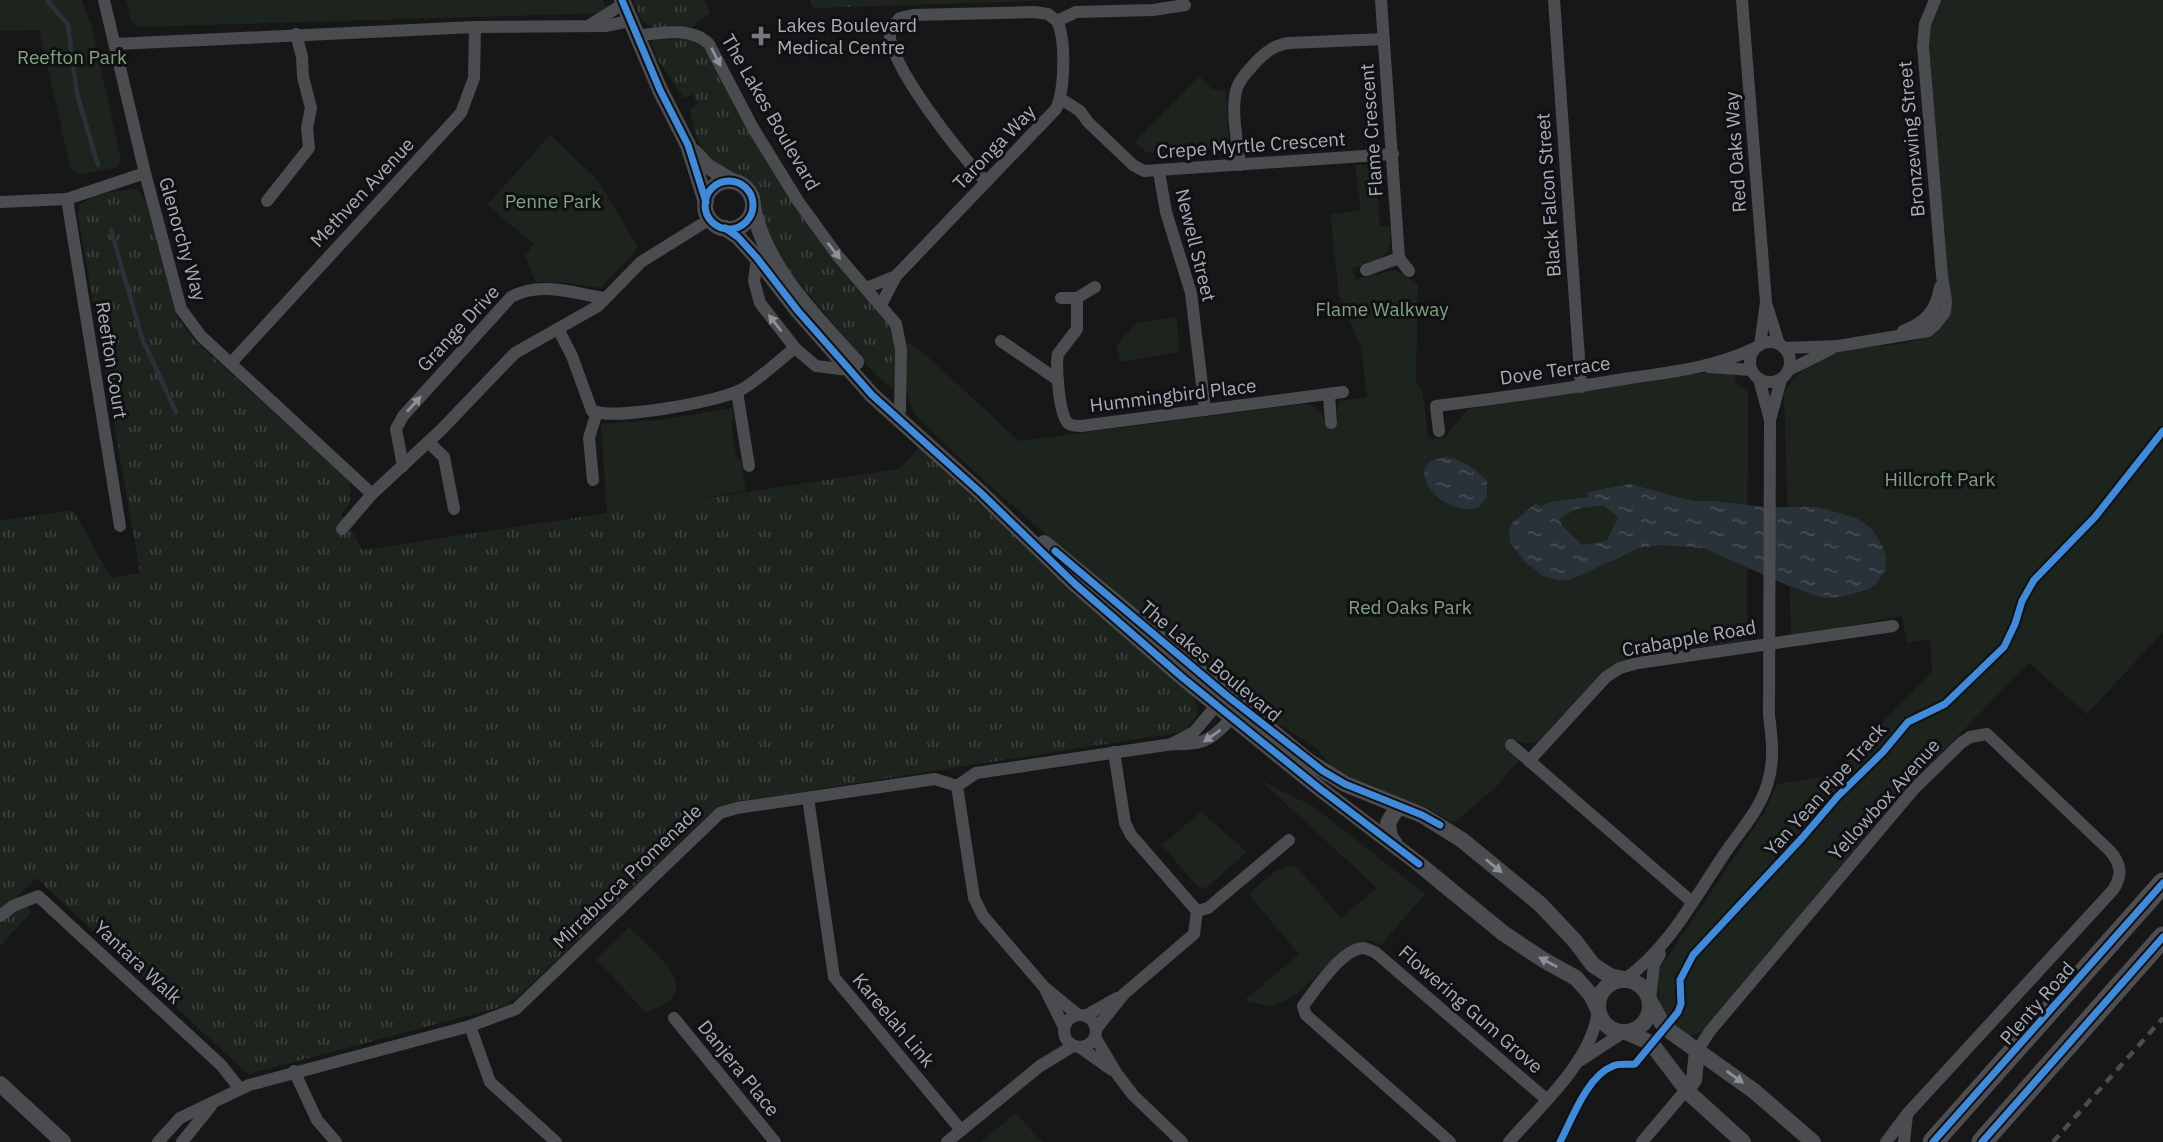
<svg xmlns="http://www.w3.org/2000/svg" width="2163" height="1142" font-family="'IBM Plex Sans',sans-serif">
<defs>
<pattern id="grass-tufts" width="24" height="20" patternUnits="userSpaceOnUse" patternTransform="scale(1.75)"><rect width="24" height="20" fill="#1d241e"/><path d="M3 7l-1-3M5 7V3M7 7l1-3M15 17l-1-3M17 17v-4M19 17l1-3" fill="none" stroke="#3b413d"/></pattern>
<pattern id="water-ripples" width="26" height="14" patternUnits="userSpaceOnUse" patternTransform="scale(1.75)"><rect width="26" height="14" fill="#2a3239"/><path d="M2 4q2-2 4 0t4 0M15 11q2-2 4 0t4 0" fill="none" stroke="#464d54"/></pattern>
</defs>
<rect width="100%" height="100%" fill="#171717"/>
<g fill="url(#grass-tufts)">
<path d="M 636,0 L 704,0 L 710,13 L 692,27 L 653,28 L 641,20 L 634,1 Z"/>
<path d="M 810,0 L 1067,0 L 813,8 Z"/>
<path d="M 689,39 C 711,44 727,93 738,113 C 781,191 832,260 891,327 L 895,339 L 893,390 L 866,364 L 789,270 L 779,256 L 761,215 L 753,190 L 746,182 L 724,171 L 706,154 L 695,134 L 690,109 L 698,104 L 693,94 L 684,98 L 659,62 L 651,43 L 654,40 Z"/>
<path d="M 137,189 L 146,202 L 176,315 L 194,340 L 350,482 C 351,496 351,504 341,514 L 363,550 L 899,469 L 919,448 L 1079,596 L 1185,685 C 1200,705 1204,714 1183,732 L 734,802 L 720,807 L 707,816 L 518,997 L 504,1006 L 248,1074 L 36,878 L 17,897 L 32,911 L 0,946 L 0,521 L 73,510 L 111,578 L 140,573 L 78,215 L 79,205 C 95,194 118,190 137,189 Z"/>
</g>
<g fill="#1d241e">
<path d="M 0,0 L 82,0 L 92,28 L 121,160 L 117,167 L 80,175 L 71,170 L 39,30 L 0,31 Z"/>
<path d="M 126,0 L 603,0 L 608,13 L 139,27 L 131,21 Z"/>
<path d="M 1942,0 L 2163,0 L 2163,632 L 2087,714 L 2029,663 L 1898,797 L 1703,1031 L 1695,1035 L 1688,1036 C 1660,1018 1656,1001 1659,970 L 1764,813 L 1777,784 L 1832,775 L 1932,671 L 1930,639 L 1907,643 L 1902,616 L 1791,637 L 1784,393 C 1796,373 1815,358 1838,352 C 1871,342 1935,352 1949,314 L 1929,42 L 1929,29 Z"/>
<path d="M 1199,76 L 1212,89 L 1226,91 L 1229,148 L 1148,153 L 1135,142 Z"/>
<path d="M 550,135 L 596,178 L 637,245 L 633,255 L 600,288 L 567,283 L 535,282 L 525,256 L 534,244 L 487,205 Z"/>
<path d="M 1355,165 L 1375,165 L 1382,169 L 1386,179 L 1376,180 L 1380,226 L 1390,226 C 1393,262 1380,257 1352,269 L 1356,279 L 1395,270 L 1418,284 L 1416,384 L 1422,389 L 1429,439 L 1445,437 L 1468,409 L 1702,373 L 1715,372 L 1736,376 L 1735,383 L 1748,392 L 1747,641 C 1709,647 1627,651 1600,675 L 1537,742 L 1529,744 L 1514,740 L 1507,749 L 1519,760 L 1497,786 L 1454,823 L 1426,807 L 1355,781 L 1334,769 L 1317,749 L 1286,728 L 1272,722 L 1209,673 L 993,489 L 918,418 C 901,396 907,368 907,341 L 928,357 L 1019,441 L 1303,404 C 1316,405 1322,411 1325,424 L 1338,422 L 1337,407 L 1340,401 L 1367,397 L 1361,347 L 1339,296 L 1330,214 L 1361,210 Z"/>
<path d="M 1177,317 L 1179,352 L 1120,362 L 1116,346 L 1136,323 Z"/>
<path d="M 732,408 L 734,417 L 731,423 L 736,457 L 741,460 L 746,491 L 607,514 L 601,424 L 660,420 Z"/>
<path d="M 1260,780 L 1314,807 L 1425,894 L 1381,945 L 1369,940 L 1348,947 L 1296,995 L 1271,1007 L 1245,1000 L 1299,954 L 1249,895 L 1251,892 L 1275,871 L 1295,865 L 1341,918 L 1377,888 Z"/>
<path d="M 1201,812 L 1247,852 L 1206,888 L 1198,887 L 1162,845 Z"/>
<path d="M 629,927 C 656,955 712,993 645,1012 L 596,959 Z"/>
<path d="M 1016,1113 L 1042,1142 L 981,1142 Z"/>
</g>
<g fill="url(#water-ripples)" fill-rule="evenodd">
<path d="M 1446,457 C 1463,460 1475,468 1487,481 L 1487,497 L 1478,508 C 1456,514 1425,496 1424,471 L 1430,461 Z"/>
<path d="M 1630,484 L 1693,501 L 1714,501 L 1765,507 L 1818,507 L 1856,518 L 1872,529 L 1883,547 L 1886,558 L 1885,571 L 1876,584 L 1869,589 L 1842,597 L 1823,598 L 1784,584 L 1704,548 L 1659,545 L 1639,548 L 1570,580 L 1557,580 L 1543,576 L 1524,561 L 1510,542 L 1509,530 L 1512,523 L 1536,503 L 1541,507 L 1550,502 L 1589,497 L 1588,492 ZM 1603,505 L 1618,517 L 1607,541 L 1582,545 L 1563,527 L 1559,519 L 1576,509 Z"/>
</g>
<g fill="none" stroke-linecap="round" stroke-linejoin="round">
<g stroke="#2a3239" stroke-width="4.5">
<path d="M 47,0 L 68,25 L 77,94 L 98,165"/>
<path d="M 111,230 L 142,338 L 176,412"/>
</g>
<g stroke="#4b4c50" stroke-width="12">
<path d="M 104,0 L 145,173 L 181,309 L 201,336 L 372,494"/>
<path d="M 1554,0 L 1581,387"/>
<path d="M 1742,0 L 1766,302 L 1760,345"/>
<path d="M 1057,21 L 1076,12 L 1153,10 L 1185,5"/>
<path d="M 590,25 L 623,4"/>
<path d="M 635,36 C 659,33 691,26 709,44 L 753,128 L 798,201 L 838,256 L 896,324 L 901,349 L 900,411"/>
<path d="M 116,44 L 475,27 L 605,26 L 630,21"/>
<path d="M 1061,99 L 1080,111 L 1088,122 L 1133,165 L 1144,171 L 1393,154"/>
<path d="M 1240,165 C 1238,144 1230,108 1237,88 C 1240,78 1249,70 1256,62 C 1266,52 1274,45 1289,43 L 1384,39"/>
<path d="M 1159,172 L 1166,212 L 1191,293 L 1205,410"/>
<path d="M 986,182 C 963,157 884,61 890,29 L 900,18 L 913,15 L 1034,12 L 1048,14 L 1057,21"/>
<path d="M 67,199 L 120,526"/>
<path d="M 267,201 L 309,148 L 307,128 L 311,108 L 303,77 L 302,57 L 296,34"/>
<path d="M 0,202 L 67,199 L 145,173"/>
<path d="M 757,258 L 754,281 L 760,303 L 795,348 L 816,366 L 849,370"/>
<path d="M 1399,258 L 1409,271"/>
<path d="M 1366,270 L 1399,258 L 1381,0"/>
<path d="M 866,288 L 896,276"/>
<path d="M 1061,298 L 1077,298 L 1095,287"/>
<path d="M 1077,298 L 1077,329 L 1058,354 L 1057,361 C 1057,374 1059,417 1069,424 C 1073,426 1077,426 1081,426 L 1343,392"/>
<path d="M 881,305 L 896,276 L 1056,109 C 1065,90 1066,39 1057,21"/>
<path d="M 1767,306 L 1779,344"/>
<path d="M 558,329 L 572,356 L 592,411 L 597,412 L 589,438 L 593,480"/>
<path d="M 1903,331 C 1925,323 1936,311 1940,287"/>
<path d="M 1001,341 L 1058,380"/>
<circle cx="1770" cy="362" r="20"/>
<path d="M 1784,348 L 1838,346 L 1928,331 L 1935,325 L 1945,312 L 1946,301 L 1942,276 L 1923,46 L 1925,24 L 1935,0"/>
<path d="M 231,363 L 461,113 L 474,78 L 475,27"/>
<path d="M 1709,367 L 1751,370"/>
<path d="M 1789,370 L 1831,349"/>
<path d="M 737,392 L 749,466"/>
<path d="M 1329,395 L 1331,423"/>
<path d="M 597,412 C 619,419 725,401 744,388 C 762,377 778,361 795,348"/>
<path d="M 1770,420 L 1781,380"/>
<path d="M 1439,431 L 1436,406 C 1501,398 1565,389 1630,378 C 1673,372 1716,367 1755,348"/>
<path d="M 428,442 L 444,457 L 454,509"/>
<path d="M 403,466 L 396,429 L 403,416 L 511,297 C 540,281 573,293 604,298"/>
<path d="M 342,529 L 372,494 L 441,430 L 515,353 L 598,306 L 641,262 L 710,219"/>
<path d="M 1173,743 L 1194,732 L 1221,700"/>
<path d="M 1511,745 L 1692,902"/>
<path d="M 1529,761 L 1606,677 L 1620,668 L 1638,663 L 1893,626"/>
<path d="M 957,786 L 974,898 L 983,916 L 1044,987 L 1078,1015"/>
<path d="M 808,798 L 834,977 L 961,1130"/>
<path d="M 1197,911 L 1208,908 L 1289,840"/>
<path d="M 0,916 L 13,906 L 38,896 L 221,1065 L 240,1089"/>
<path d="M 1625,979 C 1669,948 1695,897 1725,853 C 1740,831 1759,811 1767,785 C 1775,761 1772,739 1769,715 L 1770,420 L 1759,379"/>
<path d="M 1046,991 L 1064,1027"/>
<path d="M 1650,1000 L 1654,965 L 1660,954"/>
<circle cx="1080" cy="1031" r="16"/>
<path d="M 1085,1016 L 1117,998"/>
<path d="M 674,1018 L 775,1142"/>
<path d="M 470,1026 L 490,1082 L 556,1142"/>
<path d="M 1096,1029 L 1124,994 L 1194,934 L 1197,911 L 1131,835 L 1125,823 L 1114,752"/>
<path d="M 1095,1037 L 1117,1074 L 1133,1095 L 1182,1142"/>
<path d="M 1081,1048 L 1112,1070"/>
<path d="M 1697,1051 L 1710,1031 L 1914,789 L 1961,743 L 1970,737 L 1987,734 L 2110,851 C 2121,864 2123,875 2113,890 L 1907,1114 L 1886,1142"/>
<path d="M 1581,1060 L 1624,1032"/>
<path d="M 294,1071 L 317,1120 L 336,1142"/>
<path d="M 158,1142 L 180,1118 L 249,1085 L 470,1026 L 516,1009 L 720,813 L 737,808 L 935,779 L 957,786 L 976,773 L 1173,744 C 1207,746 1214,737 1236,713"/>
<path d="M 182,1142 L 211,1106"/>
<path d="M 947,1142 L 1040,1066 L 1073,1046"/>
<path d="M 1450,1142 L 1306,1015 L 1303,1006 C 1315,990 1342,948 1364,948 C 1365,948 1374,952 1375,952 L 1546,1099"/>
<path d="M 1509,1142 C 1541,1105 1593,1060 1598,1010"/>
<path d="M 1642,1142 L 1686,1090"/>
<path d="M 1904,1142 L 1907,1115"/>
</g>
<g stroke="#4b4c50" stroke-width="16">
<path d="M 622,0 L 660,90 L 688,145 L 706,202"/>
<path d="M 694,152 L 707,166 L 732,181"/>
<circle cx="729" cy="205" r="24"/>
<path d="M 753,206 C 763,265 816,318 856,362"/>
<path d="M 725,228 L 738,237 L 757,258 L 798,311 L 872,395 L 981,493 L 1075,584 L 1183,678 L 1319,788 L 1419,864 L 1503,933 L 1542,959 L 1576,978 L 1591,995 L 1597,1007"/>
<path d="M 1044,543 L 1307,760 L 1345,784 L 1422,815 L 1462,840 L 1540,904 L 1575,941 L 1593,965 L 1610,976 L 1624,979"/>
<path d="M 1395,844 L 1390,837 L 1388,823 L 1395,811 L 1402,807"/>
<circle cx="1624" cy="1006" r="26"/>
<path d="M 1650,1001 L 1664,1027 L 1754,1091 L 1813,1142"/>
<path d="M 1626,1032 L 1651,1043 L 1689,1093 L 1743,1142"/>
<path d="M 0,1084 L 63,1142"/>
<path d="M 1686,1090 L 1694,1080 L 1697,1051"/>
</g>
<g stroke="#4e4e52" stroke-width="21">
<path d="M 1933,1142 L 2163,883"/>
<path d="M 1982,1142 L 2163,937"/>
</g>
<path stroke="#4b4c4f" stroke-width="4.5" stroke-dasharray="9 7" stroke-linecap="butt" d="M 2053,1142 L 2163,1018"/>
<defs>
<g id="cycleway">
<path d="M 622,0 L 660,90 L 688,145 L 706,202"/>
<circle cx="729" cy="205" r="24"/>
<path d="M 725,228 L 738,237 L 757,258 L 798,311 L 872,395 L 981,493 L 1075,584 L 1183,678 L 1319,788 L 1419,864"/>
<path d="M 1055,551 L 1226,695 L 1323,771 L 1345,784 L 1422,815 L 1440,825"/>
<path d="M 1560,1142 C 1572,1119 1587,1076 1613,1066 C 1619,1063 1628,1065 1635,1064 L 1678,1012 L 1681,1004 L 1680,980 L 1693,955 L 1802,838 L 1838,796 L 1883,752 L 1908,722 L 1945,704 L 2004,647 L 2015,624 L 2022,601 L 2034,580 L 2095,517 L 2163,431"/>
<path d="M 1933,1142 L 2163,883"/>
<path d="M 1982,1142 L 2163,937"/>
</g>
</defs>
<use href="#cycleway" stroke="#111113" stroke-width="11"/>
<use href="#cycleway" stroke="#408adc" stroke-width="7"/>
</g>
<defs><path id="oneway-solid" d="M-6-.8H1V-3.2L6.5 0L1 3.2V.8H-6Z" transform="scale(1.75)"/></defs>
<g fill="#8c9099">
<use href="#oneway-solid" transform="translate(716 57) rotate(63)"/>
<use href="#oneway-solid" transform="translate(834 251) rotate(52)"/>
<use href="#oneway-solid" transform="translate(775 323) rotate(-128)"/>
<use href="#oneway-solid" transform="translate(414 404) rotate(-48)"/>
<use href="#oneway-solid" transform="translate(1212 736) rotate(145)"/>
<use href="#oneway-solid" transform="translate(1494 866) rotate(39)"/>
<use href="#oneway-solid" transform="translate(1548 962) rotate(-152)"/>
<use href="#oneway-solid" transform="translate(1735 1077) rotate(36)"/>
</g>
<path fill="#757880" stroke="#111113" stroke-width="2.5" d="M757.5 25.5h7v7h7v7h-7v7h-7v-7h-7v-7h7z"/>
<g text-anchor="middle" stroke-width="6" stroke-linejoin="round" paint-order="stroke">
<g font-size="19" fill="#a8adb8" stroke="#111113" text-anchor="start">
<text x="777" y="32">Lakes Boulevard<tspan x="777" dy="22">Medical Centre</tspan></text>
</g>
<g font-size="19" fill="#7fa381" stroke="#111113">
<text x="72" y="64">Reefton Park</text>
<text x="553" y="208">Penne Park</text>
<text x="1382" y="316">Flame Walkway</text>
<text x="1940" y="486">Hillcroft Park</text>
<text x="1410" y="614">Red Oaks Park</text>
</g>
<g font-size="19" fill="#a8adb8" stroke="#111113">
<text transform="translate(771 112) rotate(60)" y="7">The Lakes Boulevard</text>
<text transform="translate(1371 130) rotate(-94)" y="7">Flame Crescent</text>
<text transform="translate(1911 139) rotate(-95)" y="7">Bronzewing Street</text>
<text transform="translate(1251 145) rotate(-4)" y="7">Crepe Myrtle Crescent</text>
<text transform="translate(994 147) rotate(-46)" y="7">Taronga Way</text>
<text transform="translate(1735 152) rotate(-94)" y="7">Red Oaks Way</text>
<text transform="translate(362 192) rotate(-47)" y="7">Methven Avenue</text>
<text transform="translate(1548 195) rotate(-94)" y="7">Black Falcon Street</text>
<text transform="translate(183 239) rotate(74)" y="7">Glenorchy Way</text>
<text transform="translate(1196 245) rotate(76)" y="7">Newell Street</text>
<text transform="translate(458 328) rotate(-47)" y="7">Grange Drive</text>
<text transform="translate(112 360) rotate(81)" y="7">Reefton Court</text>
<text transform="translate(1555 370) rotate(-8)" y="7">Dove Terrace</text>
<text transform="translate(1173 395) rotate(-7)" y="7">Hummingbird Place</text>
<text transform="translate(1689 638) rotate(-10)" y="7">Crabapple Road</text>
<text transform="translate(1211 661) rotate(40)" y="7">The Lakes Boulevard</text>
<text transform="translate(1825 789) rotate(-48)" y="7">Yan Yean Pipe Track</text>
<text transform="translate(1884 799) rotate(-48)" y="7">Yellowbox Avenue</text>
<text transform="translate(627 876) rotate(-44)" y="7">Mirrabucca Promenade</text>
<text transform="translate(138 962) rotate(43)" y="7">Yantara Walk</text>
<text transform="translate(2037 1003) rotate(-49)" y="7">Plenty Road</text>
<text transform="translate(1471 1009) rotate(41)" y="7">Flowering Gum Grove</text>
<text transform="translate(894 1020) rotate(50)" y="7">Kareelah Link</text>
<text transform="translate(739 1068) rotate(51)" y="7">Danjera Place</text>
</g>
</g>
</svg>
